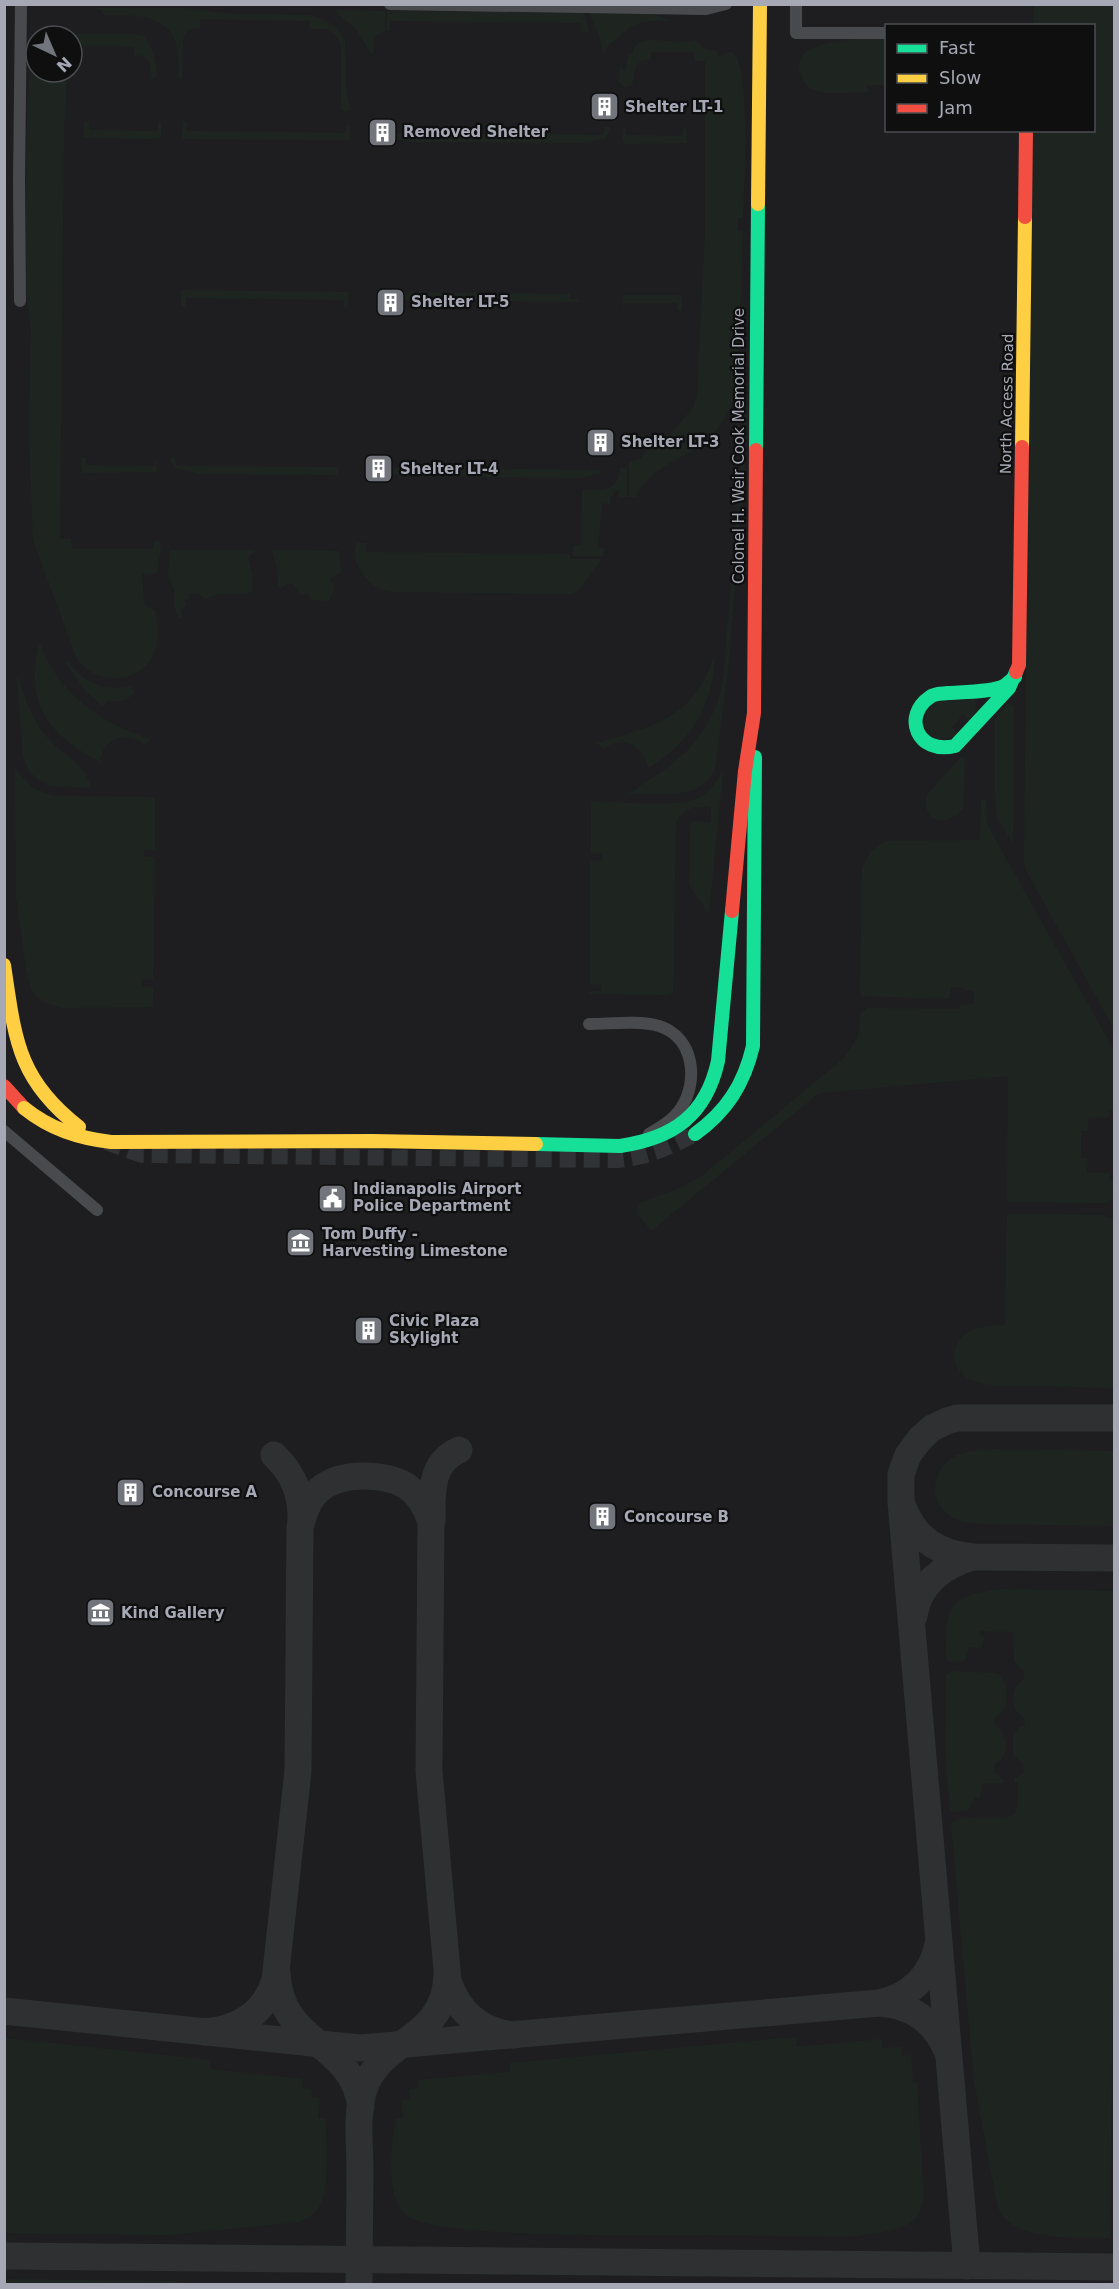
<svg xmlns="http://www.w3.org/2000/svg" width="1119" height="2289" font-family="'DejaVu Sans',sans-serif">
<rect width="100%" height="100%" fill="#141415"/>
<path fill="#1e1e20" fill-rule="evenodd" d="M 5,5 L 1114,5 L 1114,2284 L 5,2284 ZM 886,26 L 1094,26 L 1094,130 L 886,130 ZM 36,36 L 72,36 L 72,72 L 36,72 Z"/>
<g fill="#1e2520">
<path d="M 1034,5 L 1114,5 L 1114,1029 L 1026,870 L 1024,860 L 1031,131 L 1094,130 L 1094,26 L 1033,25 Z"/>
<path d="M 94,8 L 183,8 L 232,14 L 310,15 L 325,20 L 338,29 L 345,40 L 346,86 L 350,109 L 346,112 L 341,109 L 341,46 L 337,37 L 328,29 L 310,29 L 310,21 L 200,19 L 200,28 L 190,29 L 184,36 L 183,40 L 182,81 L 177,75 C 180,69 178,63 178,56 C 176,13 136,15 104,15 L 102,11 Z"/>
<path d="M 334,10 L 385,11 L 385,30 L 374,37 L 373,56 L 355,28 Z"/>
<path d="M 387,11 L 584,12 L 589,30 L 588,32 L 582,32 L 581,23 L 390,21 L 390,30 L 386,30 Z"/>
<path d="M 590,13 L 649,13 L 673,21 C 657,21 640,19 626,30 C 620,35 617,39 611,43 C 607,45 606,51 603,54 C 603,40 594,27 590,13 Z"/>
<path d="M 70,34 L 134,34 L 144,36 C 152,48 157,61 157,76 L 152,80 L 150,62 L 142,56 L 134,55 L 134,47 L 77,46 L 77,55 L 72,55 Z"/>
<path d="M 854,39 L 886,39 L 886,85 L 867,85 L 868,92 C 852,92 831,95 816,91 C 809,89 803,82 801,75 C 790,44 835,42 854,39 Z"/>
<path d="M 648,40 L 685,42 L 696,40 L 703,48 L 717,51 L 719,57 L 729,52 L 734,53 C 751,76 744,184 743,218 L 738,218 L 738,231 L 743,231 C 742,266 741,301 739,336 C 738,356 740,377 735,396 C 730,411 720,427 709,438 C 685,461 650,464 636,497 L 629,497 L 629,462 L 640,459 L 657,438 L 664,443 L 694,406 L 697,397 L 705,234 L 705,61 L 695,61 L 695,52 L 651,52 L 651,60 L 643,60 L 636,65 L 632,85 L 624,87 L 619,82 L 620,67 L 625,71 L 629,54 L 632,55 C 633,46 640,41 648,40 Z"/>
<path d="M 36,47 L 36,72 L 67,72 L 64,132 L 60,539 L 71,539 L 72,549 L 153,549 L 154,541 L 159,541 L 161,548 L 157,573 L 142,574 C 144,585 142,594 145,605 L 156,612 C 157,626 160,641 154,653 C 139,686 97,685 77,659 L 33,540 L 29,432 L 31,329 L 25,282 L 27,121 L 30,62 Z"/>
<path d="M 86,122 L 89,122 L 89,130 L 157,131 L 159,122 L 161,123 L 161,137 L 158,139 L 86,138 L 84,137 L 84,123 Z"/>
<path d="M 183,122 L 187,123 L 187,131 L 343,133 L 345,132 L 347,124 L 350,126 L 350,140 L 182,139 Z"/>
<path d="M 605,127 L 609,127 L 610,130 L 605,139 L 580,143 L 411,142 L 393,139 L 393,133 L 603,135 Z"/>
<path d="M 625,127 L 626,135 L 682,136 L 683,129 L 686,128 L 687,143 L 625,144 L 623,141 L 623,129 Z"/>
<path d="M 181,290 L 347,292 L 349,293 L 347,308 L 344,307 L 344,300 L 186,298 L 185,307 L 181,307 Z"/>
<path d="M 404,292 L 567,294 L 570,294 L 570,299 L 579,299 L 579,302 L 392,300 L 392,295 Z"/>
<path d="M 623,295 L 682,295 L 682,309 L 681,311 L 677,311 L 677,303 L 624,303 L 623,311 Z"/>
<path d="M 746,398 L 747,398 L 746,452 L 729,661 L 715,769 C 699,803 658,792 627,794 C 636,791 640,785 647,781 C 690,756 720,721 724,670 Z"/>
<path d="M 83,457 L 86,458 L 86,465 L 154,466 L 156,457 L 157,472 L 82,473 L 81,459 Z"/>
<path d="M 171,458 L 175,458 L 176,466 L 338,467 L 338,475 L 200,474 L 175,468 L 171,463 Z"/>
<path d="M 390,468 L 600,470 L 600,474 L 581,478 L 403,476 L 390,474 Z"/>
<path d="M 620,468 L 627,468 L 627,497 L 619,497 L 619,491 L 614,491 L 613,496 L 610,496 L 610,504 L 602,503 L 598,547 L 604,548 L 603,556 L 573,556 L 573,545 L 581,545 L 582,490 C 601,490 619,493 620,468 Z"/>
<path d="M 170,541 L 170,550 L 256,550 L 248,557 L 252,574 L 252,592 L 245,594 L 219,594 L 205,599 L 199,594 L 190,593 L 188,599 L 184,600 L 186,604 L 181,610 L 182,617 L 179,619 L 175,609 L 174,588 L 168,578 Z"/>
<path d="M 357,543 L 366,543 L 366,552 L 570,554 L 570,559 L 600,559 L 601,562 C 589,571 586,588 572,594 L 398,592 C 391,592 385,591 379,588 C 364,581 349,559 357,543 Z"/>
<path d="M 272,550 L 339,551 L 341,572 L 330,578 L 334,586 L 330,600 L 321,601 L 311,599 L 308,594 L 301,595 L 294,585 L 289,583 L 281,588 L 278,586 L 277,567 Z"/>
<path d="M 40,643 C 57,693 102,724 150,739 L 145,745 C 127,730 102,738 100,762 C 64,743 33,718 35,674 C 35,662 36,652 40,643 Z"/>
<path d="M 713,658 L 715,659 C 711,710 691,741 648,768 C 644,744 622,735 603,749 L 597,743 C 648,728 696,718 713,658 Z"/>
<path d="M 68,662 C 83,682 105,692 130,686 L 134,692 C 127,702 119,702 107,701 L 102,706 L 85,690 L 66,663 Z"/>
<path d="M 17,678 L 19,678 C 25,702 34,724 51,742 C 67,758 85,764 91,788 L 50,786 L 39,780 L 29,771 L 23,756 Z"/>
<path d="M 970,697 L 974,699 C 978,707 975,714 969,720 L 963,714 L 952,727 L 958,734 L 953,737 L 939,740 L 932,736 L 924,726 C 928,694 943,700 970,697 Z"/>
<path d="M 1008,703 L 1014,706 L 1013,843 L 997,818 L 995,793 L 995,719 Z"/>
<path d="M 962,756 L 965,760 L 963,809 C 946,828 921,823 927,795 Z"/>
<path d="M 15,770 L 33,788 L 54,796 L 155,797 L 155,850 L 144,850 L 144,857 L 155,857 L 153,980 L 142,979 L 142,986 L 153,987 L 153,1007 L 62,1008 L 44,1002 L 35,995 L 31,989 L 26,969 L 16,897 Z"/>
<path d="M 723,771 L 709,914 L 689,884 L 690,828 L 692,821 L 711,822 L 711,807 C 696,806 684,807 676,822 L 673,993 L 668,995 L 589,994 L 590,991 L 601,991 L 601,984 L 590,984 L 590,860 L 602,861 L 602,854 L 591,853 L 591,801 C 617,802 677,808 698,798 C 710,792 717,782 723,771 Z"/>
<path d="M 981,800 L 986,800 L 987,820 L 990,830 L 1114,1050 L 1114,1110 L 1109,1110 L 1109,1117 L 1088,1118 L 1088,1131 L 1081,1131 L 1081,1158 L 1088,1159 L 1087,1173 L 1109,1173 L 1109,1180 L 1114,1180 L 1114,1198 L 1105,1203 L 1007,1202 L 1008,1076 L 819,1093 L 651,1231 L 637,1213 L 638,1206 L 642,1202 L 677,1189 L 703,1175 L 844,1058 L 857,1038 L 860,1027 L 860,1014 L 868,1008 L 958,1009 L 961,1005 L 974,1004 L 974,991 L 964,990 L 963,987 L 951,987 L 950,997 L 947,999 L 862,996 L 860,992 L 862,868 L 871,851 L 886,841 L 980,840 Z"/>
<path d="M 1007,1214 L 1101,1215 L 1114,1219 L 1114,1388 C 1088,1387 1062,1387 1036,1386 C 1015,1386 990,1388 971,1380 C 960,1375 952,1362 955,1350 C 962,1325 985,1328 1005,1324 Z"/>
<path d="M 989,1449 L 1114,1451 L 1114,1526 L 981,1524 C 970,1522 959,1522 950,1516 C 926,1500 933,1466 957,1455 C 966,1451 979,1451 989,1449 Z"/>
<path d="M 1000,1589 L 1114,1591 L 1114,1855 L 1110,2238 C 1078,2237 1007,2243 997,2204 L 974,2081 L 951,1823 C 965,1812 996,1824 1015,1814 L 1017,1808 L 1018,1783 L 1014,1782 L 1015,1778 L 1024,1773 L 1023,1764 L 1013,1755 L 1013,1736 L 1020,1726 L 1025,1726 L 1024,1718 L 1015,1709 C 1012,1698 1012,1686 1024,1680 L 1024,1672 L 1014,1661 L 1013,1632 L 980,1631 L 980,1635 L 985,1636 L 981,1648 L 969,1647 L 966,1658 L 962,1662 L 953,1663 L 946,1660 C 947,1606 944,1598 1000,1589 Z"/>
<path d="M 951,1671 L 997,1673 C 1011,1681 1010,1712 995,1717 L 995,1726 C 1009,1733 1010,1758 994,1764 L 995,1773 L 1003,1780 L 1004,1783 L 982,1783 L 980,1798 L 975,1798 L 968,1810 L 955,1812 L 950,1810 L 945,1749 L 946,1675 Z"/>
<path d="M 796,2037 L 797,2047 L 881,2039 L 882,2048 L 901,2047 L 902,2056 L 911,2055 L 913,2083 L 917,2083 L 924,2200 C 918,2232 884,2231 858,2236 C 806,2237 755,2235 703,2235 C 656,2235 432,2239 406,2215 C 385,2197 391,2144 396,2119 L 403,2118 L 401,2100 L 410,2099 L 409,2089 L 419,2088 L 418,2080 L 510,2072 L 510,2063 Z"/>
<path d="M 5,2038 L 210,2060 L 210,2069 L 303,2079 L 302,2088 L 312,2089 L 311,2097 L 320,2098 L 318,2118 L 325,2118 C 327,2140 330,2186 320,2205 C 316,2214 307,2219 298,2222 L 169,2235 L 5,2233 Z"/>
<path d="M 5,2279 L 171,2281 L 198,2284 L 5,2284 Z"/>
</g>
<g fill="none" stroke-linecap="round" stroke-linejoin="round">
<g stroke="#2f3032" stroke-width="27">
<path d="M 274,1455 C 294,1474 302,1495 301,1523"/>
<path d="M 904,1509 C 916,1540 940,1554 973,1557 L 1114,1558"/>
<path d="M 432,1520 C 432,1492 430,1463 459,1450"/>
<path d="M 914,1616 C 918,1584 944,1565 973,1557"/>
<path d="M 277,1971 C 279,2047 352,2039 361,2107"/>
<path d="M 879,2003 C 911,2005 935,2021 947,2051"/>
<path d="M 4,2011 L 360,2048 L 879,2003 C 910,1997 932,1975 938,1944"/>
<path d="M 204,2032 C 238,2030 265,2013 275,1980 L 298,1771 L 300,1527 C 304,1513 308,1500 319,1490 C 332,1479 347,1476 363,1476 C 398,1476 420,1487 431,1522 L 429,1771 L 448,1981 C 458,2012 481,2032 514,2035"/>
<path d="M 4,2256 L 1114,2267"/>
<path d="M 967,2266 L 901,1502 L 901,1474 L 908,1455 L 920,1439 L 932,1428 L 947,1421 L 957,1418 L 1114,1418"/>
<path d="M 359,2284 C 359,2246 360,2208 360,2170 C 360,2143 355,2110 366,2084 C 387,2036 445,2040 447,1974"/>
</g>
<path stroke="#313235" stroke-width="16" stroke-dasharray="16 8" stroke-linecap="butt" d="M 106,1142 L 142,1155 L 617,1160 C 646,1158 670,1147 695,1134"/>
<g stroke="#494a4d" stroke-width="12">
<path d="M 390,4 L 706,9 L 726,4"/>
<path d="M 796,4 L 796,33 L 886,33"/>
<path d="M 20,301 L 19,181 L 21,4"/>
<path d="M 589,1024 C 611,1024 638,1020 659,1026 C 694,1037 699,1081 681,1108 C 673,1120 661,1127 649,1134"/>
<path d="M 4,1131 L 97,1210"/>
</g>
<g stroke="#16e098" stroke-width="14">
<path d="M 756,450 L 758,204"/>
<path d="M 1015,677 C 1011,680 1008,683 1004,686 C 993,692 962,692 948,693 C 942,694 935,693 930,697 C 902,716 917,755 955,746 L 1009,688 L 1016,672"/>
<path d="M 695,1134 C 727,1111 744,1084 753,1046 L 755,757"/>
<path d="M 620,1146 C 674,1138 706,1115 718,1061 L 732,911"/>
</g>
<g stroke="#ffcf43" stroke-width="14">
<path d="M 758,204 L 760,4"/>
<path d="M 1022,447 L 1025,217"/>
<path d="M 4,965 C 15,1038 17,1079 79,1127"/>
</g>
<g stroke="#f24e42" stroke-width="14">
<path d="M 1025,217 L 1026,130"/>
<path d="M 1016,672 L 1019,665 L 1022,447"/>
<path d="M 732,911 L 745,771 L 754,713 L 756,450"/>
<path d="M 4,1086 L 24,1108"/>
</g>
<path stroke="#16e098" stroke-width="14" d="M 536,1144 L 620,1146"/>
<path stroke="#ffcf43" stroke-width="14" d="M 24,1108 C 50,1129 78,1138 111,1142 L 372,1141 L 536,1144"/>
</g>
<defs>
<symbol id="building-square" viewBox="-11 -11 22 22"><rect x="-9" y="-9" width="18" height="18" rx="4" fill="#73757d" stroke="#0f0f10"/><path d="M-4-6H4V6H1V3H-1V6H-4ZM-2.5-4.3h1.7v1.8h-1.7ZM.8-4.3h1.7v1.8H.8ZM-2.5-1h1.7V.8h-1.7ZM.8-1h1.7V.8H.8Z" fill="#fff"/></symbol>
<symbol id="civic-square" viewBox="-11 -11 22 22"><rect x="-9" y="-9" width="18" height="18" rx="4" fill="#73757d" stroke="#0f0f10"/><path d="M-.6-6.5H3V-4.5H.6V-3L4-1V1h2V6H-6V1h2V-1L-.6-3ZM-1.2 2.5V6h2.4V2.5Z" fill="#fff"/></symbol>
<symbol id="museum-square" viewBox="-11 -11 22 22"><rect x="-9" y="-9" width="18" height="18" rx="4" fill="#73757d" stroke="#0f0f10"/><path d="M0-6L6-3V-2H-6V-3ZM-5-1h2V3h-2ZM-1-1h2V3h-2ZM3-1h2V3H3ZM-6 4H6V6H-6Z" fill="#fff"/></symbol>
</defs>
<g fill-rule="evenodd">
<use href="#building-square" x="588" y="90" width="33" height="33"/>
<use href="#building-square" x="366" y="116" width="33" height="33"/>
<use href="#building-square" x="374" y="286" width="33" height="33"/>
<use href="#building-square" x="584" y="426" width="33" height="33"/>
<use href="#building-square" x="362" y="452" width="33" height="33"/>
<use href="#civic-square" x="316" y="1182" width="33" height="33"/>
<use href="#museum-square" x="284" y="1226" width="33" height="33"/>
<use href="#building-square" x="352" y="1314" width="33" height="33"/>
<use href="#building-square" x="114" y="1476" width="33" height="33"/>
<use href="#building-square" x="586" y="1500" width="33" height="33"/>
<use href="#museum-square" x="84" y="1596" width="33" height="33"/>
</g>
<g text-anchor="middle" stroke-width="4.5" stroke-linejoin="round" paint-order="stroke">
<g font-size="15" font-weight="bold" fill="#a6a9b5" stroke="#0f0f10" text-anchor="start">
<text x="625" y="112">Shelter LT-1</text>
<text x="403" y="137">Removed Shelter</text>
<text x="411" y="307">Shelter LT-5</text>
<text x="621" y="447">Shelter LT-3</text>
<text x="400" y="474">Shelter LT-4</text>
<text x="353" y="1194">Indianapolis Airport<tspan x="353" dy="17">Police Department</tspan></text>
<text x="322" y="1239">Tom Duffy -<tspan x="322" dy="17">Harvesting Limestone</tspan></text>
<text x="389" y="1326">Civic Plaza<tspan x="389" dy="17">Skylight</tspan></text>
<text x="152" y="1497">Concourse A</text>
<text x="624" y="1522">Concourse B</text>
<text x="121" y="1618">Kind Gallery</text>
</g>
<g font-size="15" fill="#a6a9b5" stroke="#0f0f10">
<text transform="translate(1007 404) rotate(-89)" y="5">North Access Road</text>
<text transform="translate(739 446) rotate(-90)" y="5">Colonel H. Weir Cook Memorial Drive</text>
</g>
</g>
<rect width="1119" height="2289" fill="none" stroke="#a6a9b5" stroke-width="12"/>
<rect x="885" y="24" width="210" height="108" fill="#0f0f10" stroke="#4b4d52" stroke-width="1.5"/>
<rect x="897" y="44" width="30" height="9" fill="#16e098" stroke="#4b4d52" stroke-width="1.5"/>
<text x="939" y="54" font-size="18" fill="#a6a9b5">Fast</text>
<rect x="897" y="74" width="30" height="9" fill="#ffcf43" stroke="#4b4d52" stroke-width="1.5"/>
<text x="939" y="84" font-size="18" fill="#a6a9b5">Slow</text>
<rect x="897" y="104" width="30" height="9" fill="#f24e42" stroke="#4b4d52" stroke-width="1.5"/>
<text x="939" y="114" font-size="18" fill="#a6a9b5">Jam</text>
<g transform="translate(54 54) rotate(136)"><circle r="28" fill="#0f0f10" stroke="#4b4d52" stroke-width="1.5"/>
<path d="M0-4.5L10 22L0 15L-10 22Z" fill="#73757d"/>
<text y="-9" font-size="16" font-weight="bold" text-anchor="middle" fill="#a6a9b5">N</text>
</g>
</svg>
